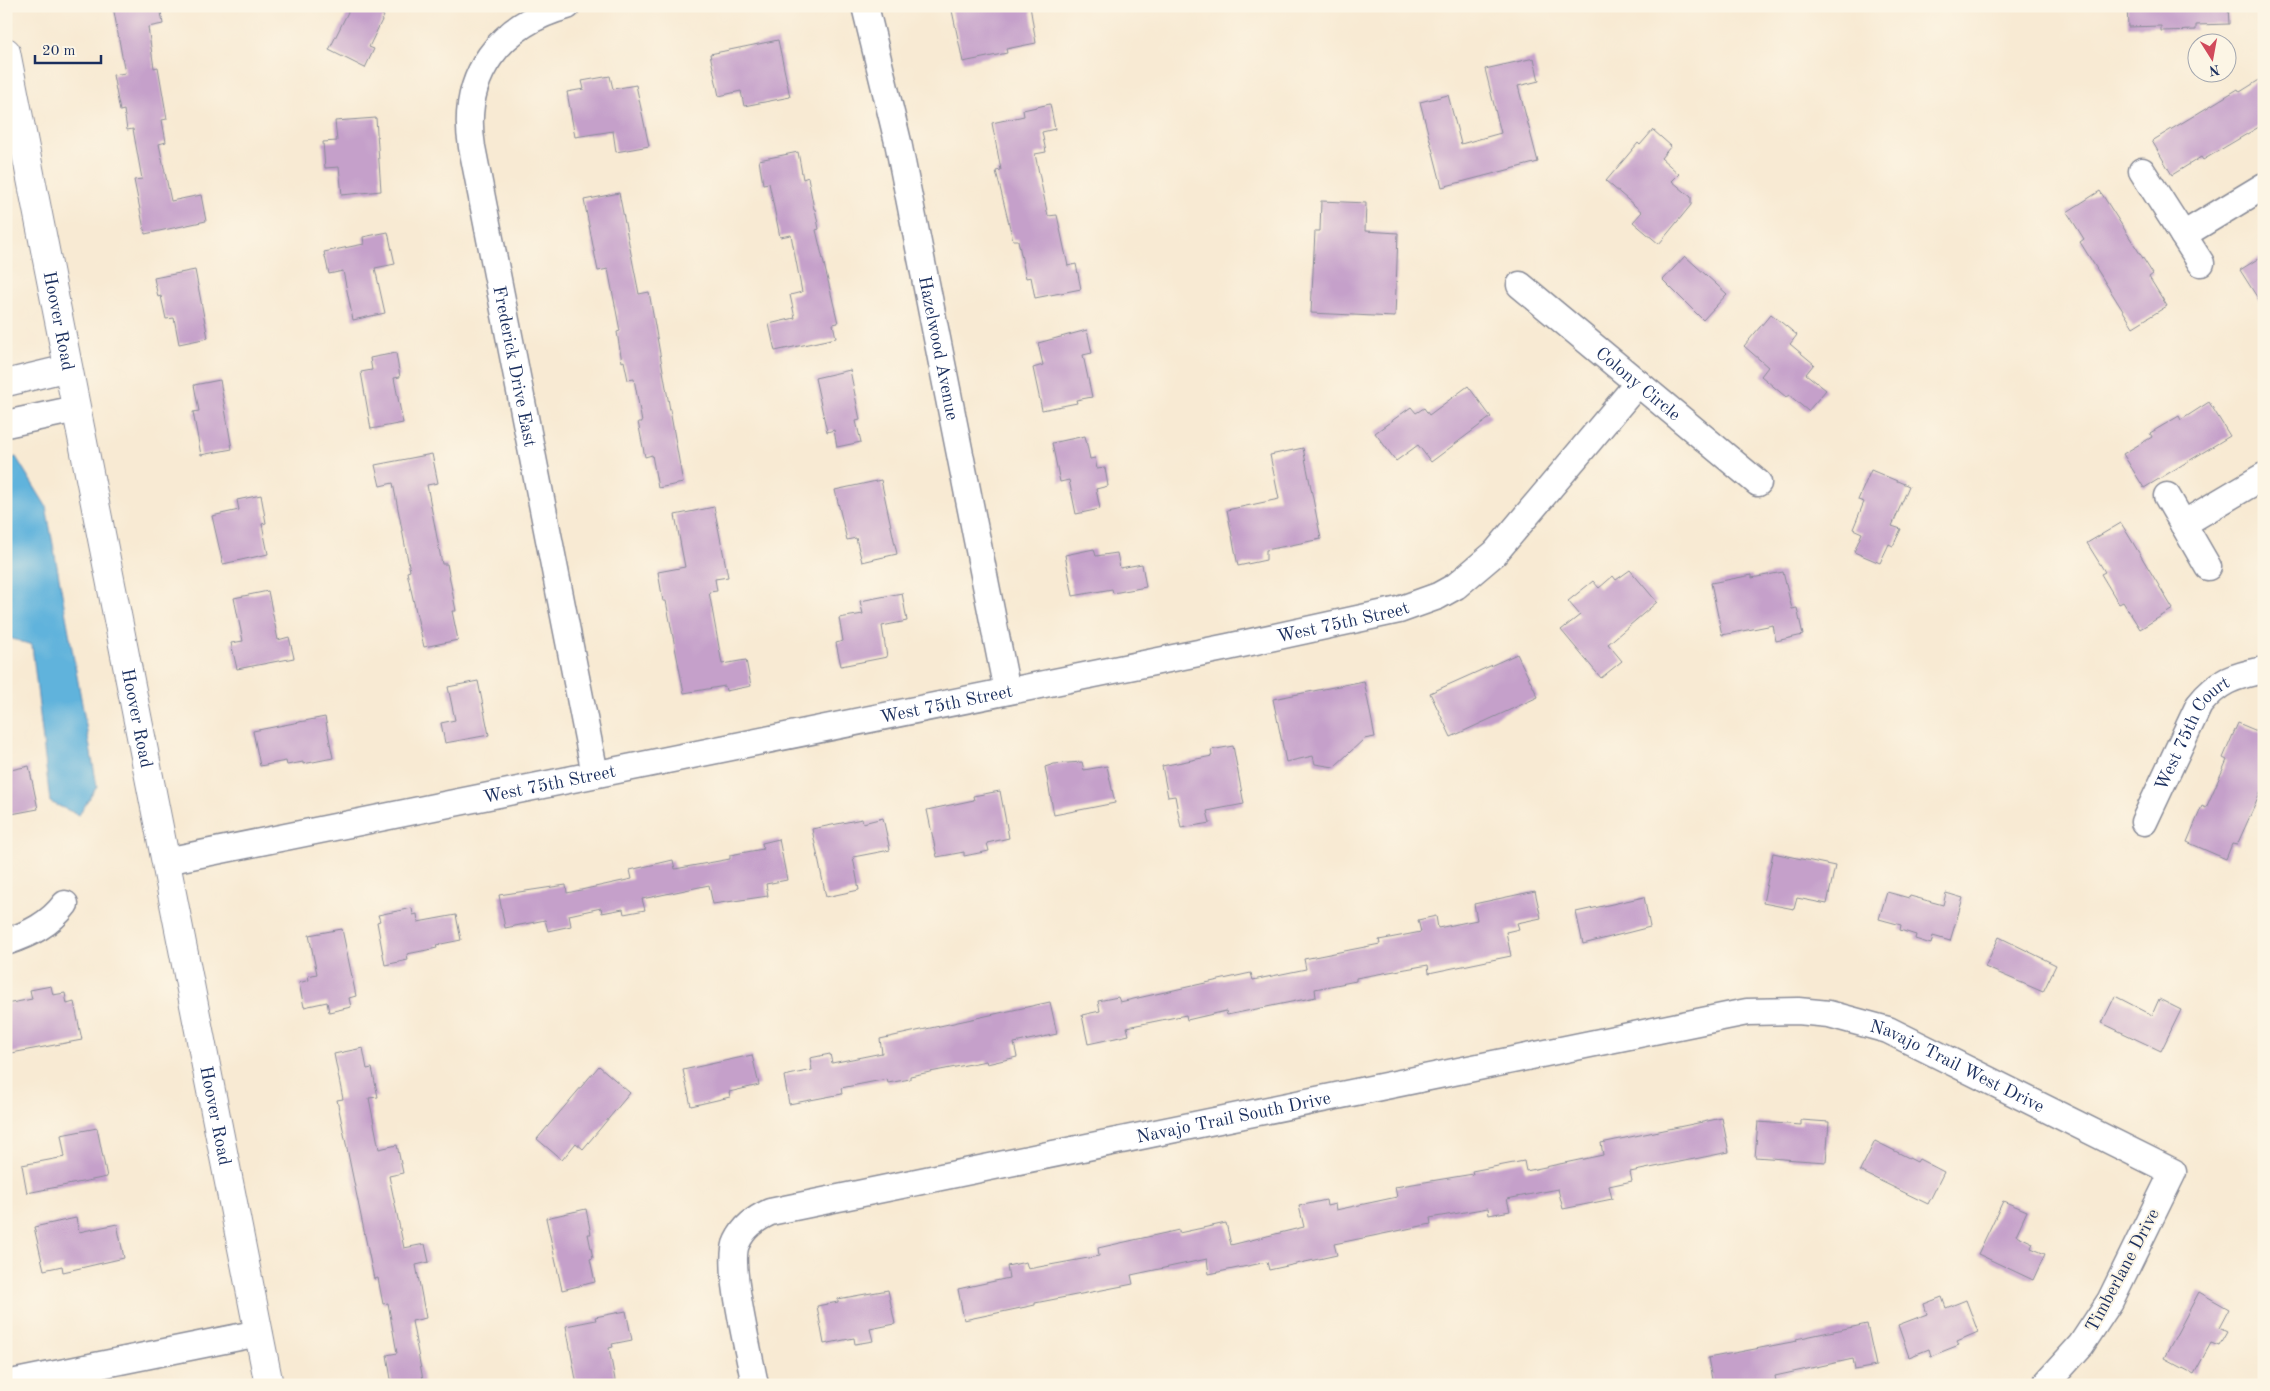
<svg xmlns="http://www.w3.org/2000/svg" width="2270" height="1391" font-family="'Old Standard TT',serif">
<rect width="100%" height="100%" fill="#fcf5e5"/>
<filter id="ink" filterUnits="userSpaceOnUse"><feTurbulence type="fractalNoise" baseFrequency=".02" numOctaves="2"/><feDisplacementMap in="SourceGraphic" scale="10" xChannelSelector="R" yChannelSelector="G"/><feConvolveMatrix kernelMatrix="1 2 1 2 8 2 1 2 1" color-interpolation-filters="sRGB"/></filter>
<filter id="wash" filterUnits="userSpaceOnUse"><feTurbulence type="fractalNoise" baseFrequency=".0096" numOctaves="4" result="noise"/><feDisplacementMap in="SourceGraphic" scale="20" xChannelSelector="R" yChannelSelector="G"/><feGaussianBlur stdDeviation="1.12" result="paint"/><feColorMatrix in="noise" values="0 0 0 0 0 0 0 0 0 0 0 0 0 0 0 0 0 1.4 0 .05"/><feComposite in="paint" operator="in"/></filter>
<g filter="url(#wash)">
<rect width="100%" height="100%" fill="#f8ead3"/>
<path fill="#61b3dc" stroke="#3e719d" d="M 16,457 L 46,506 L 97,786 L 79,815 L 50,802 L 32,645 L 6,637 L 6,459 Z"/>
<g id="blocks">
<g fill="#c5a0ca">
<path d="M 113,6 L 160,6 L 163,24 L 148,27 L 154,68 L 158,67 L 167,119 L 162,120 L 166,142 L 159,144 L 171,201 L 201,195 L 206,221 L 145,234 L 134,180 L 142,179 L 133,129 L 127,130 L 124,110 L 120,111 L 113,75 L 125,73 Z"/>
<path d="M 351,6 L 385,6 L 381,14 L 384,16 L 369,47 L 374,49 L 365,68 L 329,50 Z"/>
<path d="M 951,6 L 1030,6 L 1036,43 L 1006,49 L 1007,53 L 963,62 Z"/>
<path d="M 2127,6 L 2228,6 L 2229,24 L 2196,25 L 2196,30 L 2161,31 L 2161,26 L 2128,27 Z"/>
<path d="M 778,40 L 790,97 L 744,106 L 741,91 L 719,96 L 710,54 Z"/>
<path d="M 1534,58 L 1539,81 L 1518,86 L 1538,162 L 1442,187 L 1420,102 L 1448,95 L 1461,144 L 1501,133 L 1485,69 Z"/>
<path d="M 610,76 L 613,89 L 636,85 L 649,146 L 616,152 L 613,131 L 575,137 L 567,92 L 584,89 L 582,81 Z"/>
<path d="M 2264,77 L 2264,124 L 2203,160 L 2201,157 L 2172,175 L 2152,141 L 2238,89 L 2240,92 Z"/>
<path d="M 1050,104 L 1055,129 L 1042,132 L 1046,152 L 1035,154 L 1048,216 L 1057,215 L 1068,266 L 1076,264 L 1081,289 L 1035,298 L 1031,277 L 1026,278 L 1018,240 L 1013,240 L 996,171 L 1001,170 L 992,123 L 1024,116 L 1023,110 Z"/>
<path d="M 376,118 L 381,191 L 342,195 L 339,167 L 325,168 L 323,142 L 337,141 L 335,121 Z"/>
<path d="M 1653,130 L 1671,146 L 1661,158 L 1679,174 L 1672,181 L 1691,197 L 1691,205 L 1659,244 L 1633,222 L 1642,212 L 1606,181 L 1638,143 L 1640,145 Z"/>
<path d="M 798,152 L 803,179 L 808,177 L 814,209 L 815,209 L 819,229 L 816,230 L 838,323 L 833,324 L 836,338 L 775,351 L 769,324 L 795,318 L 790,295 L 802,292 L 791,235 L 780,237 L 769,183 L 763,184 L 759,160 Z"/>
<path d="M 2100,191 L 2153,274 L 2149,277 L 2167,306 L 2133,327 L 2080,242 L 2084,239 L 2067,212 Z"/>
<path d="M 619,193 L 639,294 L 649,292 L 683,483 L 658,488 L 652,455 L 645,457 L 638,422 L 642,422 L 634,379 L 628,380 L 624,361 L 622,362 L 617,332 L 620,331 L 608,269 L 598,271 L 584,200 Z"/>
<path d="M 1321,201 L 1366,203 L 1365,231 L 1398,233 L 1395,317 L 1311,313 L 1315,231 L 1320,231 Z"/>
<path d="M 388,232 L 395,264 L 375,268 L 385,313 L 353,320 L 343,271 L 329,274 L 324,252 L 364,244 L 363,237 Z"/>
<path d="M 2264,255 L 2264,308 L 2240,270 Z"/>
<path d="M 1685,256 L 1727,294 L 1703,320 L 1663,280 Z"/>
<path d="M 195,270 L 208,338 L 179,344 L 174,318 L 166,319 L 161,296 L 158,297 L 154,278 Z"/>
<path d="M 1771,314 L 1797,335 L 1790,344 L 1814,364 L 1806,374 L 1826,390 L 1808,411 L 1789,395 L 1786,397 L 1761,376 L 1768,367 L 1744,346 Z"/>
<path d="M 1087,330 L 1092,353 L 1083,355 L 1092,397 L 1076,400 L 1077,403 L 1042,410 L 1033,368 L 1043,365 L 1038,343 Z"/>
<path d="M 396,353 L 400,377 L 394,378 L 403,423 L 371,429 L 361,372 L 372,370 L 370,358 Z"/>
<path d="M 850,370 L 860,420 L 856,421 L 861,442 L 837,447 L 834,430 L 827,432 L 815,378 Z"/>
<path d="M 220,380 L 232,449 L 201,455 L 193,412 L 199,411 L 194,385 Z"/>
<path d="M 1468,386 L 1491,417 L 1431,462 L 1418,445 L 1396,461 L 1375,433 L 1411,407 L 1416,413 L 1424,408 L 1429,415 Z"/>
<path d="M 2209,402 L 2230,436 L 2144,488 L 2123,454 L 2152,437 L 2150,433 L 2179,416 L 2181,420 Z"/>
<path d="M 1085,436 L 1090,459 L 1095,458 L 1097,469 L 1105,468 L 1108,486 L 1096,489 L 1100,509 L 1076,514 L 1069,480 L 1060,482 L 1052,443 Z"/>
<path d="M 1303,448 L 1321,539 L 1266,550 L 1266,560 L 1238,566 L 1227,510 L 1279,499 L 1270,455 Z"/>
<path d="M 432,454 L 438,483 L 427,485 L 442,564 L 447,564 L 456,611 L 452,611 L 458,640 L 424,647 L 407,572 L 410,571 L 393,483 L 380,486 L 375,465 Z"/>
<path d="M 1871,470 L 1909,486 L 1892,526 L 1901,529 L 1893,546 L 1889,544 L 1880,563 L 1854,552 L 1862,533 L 1853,529 L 1864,502 L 1858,500 Z"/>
<path d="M 881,480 L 897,554 L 862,562 L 856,538 L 847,540 L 835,490 Z"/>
<path d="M 261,495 L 266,523 L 262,524 L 268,554 L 223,564 L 212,516 L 239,510 L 237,500 Z"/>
<path d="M 714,507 L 728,577 L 715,579 L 717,591 L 709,592 L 722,664 L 746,660 L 751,686 L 726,691 L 725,686 L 684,693 L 666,601 L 663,601 L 658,572 L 685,567 L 675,515 Z"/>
<path d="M 2121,523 L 2173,609 L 2140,629 L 2123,602 L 2119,604 L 2101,574 L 2105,572 L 2087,543 Z"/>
<path d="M 1094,549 L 1096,556 L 1117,553 L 1120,568 L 1142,564 L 1146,587 L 1113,593 L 1112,589 L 1073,596 L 1065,555 Z"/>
<path d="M 1630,570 L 1657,602 L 1608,644 L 1622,661 L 1601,678 L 1561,630 L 1580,615 L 1568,601 L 1593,581 L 1599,588 L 1613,576 L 1616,580 Z"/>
<path d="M 1783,572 L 1792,609 L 1797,608 L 1803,635 L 1776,641 L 1773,625 L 1722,635 L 1711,583 L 1752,575 L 1752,578 Z"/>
<path d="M 268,591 L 278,640 L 289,637 L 294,658 L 237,669 L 231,643 L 243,641 L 234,598 Z"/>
<path d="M 902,593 L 907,621 L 882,626 L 887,657 L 841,666 L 836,643 L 843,641 L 839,618 L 863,614 L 860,601 Z"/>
<path d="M 1517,654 L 1538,697 L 1451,737 L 1430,693 Z"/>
<path d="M 478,681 L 489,735 L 445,743 L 441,723 L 455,720 L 448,687 Z"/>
<path d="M 1364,681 L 1375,737 L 1364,739 L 1334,767 L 1315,764 L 1313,756 L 1286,762 L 1273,699 Z"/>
<path d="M 325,717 L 333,758 L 303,764 L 303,762 L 287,765 L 286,761 L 260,766 L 253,731 Z"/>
<path d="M 2238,723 L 2264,734 L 2264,785 L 2237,845 L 2232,844 L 2226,859 L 2187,842 L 2202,806 L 2206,808 L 2227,760 L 2223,758 Z"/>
<path d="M 1233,746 L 1244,804 L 1207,811 L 1210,823 L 1181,828 L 1175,796 L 1168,797 L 1162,766 L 1212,756 L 1211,750 Z"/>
<path d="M 1082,762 L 1084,770 L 1107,766 L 1115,803 L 1054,815 L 1045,767 L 1054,764 Z"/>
<path d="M 29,766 L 38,809 L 6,815 L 6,771 Z"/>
<path d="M 1000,791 L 1009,838 L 987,843 L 989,851 L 964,856 L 964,852 L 937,857 L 927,810 L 974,800 L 973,796 Z"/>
<path d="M 883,818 L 890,850 L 853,857 L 859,890 L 826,897 L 812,829 L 862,819 L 863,823 Z"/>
<path d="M 779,839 L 787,880 L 766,884 L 768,896 L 713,904 L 709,885 L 642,899 L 645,910 L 624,914 L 623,909 L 602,913 L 601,908 L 569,915 L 571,926 L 548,931 L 545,920 L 505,928 L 499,895 L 566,885 L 567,893 L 632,879 L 630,870 L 673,860 L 675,869 L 730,859 L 730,855 L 763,849 L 762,843 Z"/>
<path d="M 1773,853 L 1835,866 L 1827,904 L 1797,898 L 1794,909 L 1763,903 Z"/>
<path d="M 1535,891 L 1541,918 L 1517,923 L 1519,929 L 1506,932 L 1511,956 L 1429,973 L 1428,965 L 1356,978 L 1356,981 L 1315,989 L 1316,997 L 1227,1015 L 1226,1011 L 1187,1020 L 1186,1015 L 1127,1027 L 1129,1035 L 1088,1044 L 1082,1015 L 1100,1011 L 1098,1001 L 1118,997 L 1120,1002 L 1246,974 L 1251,973 L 1253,980 L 1306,969 L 1304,959 L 1380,944 L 1379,940 L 1421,932 L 1418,920 L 1436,916 L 1438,928 L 1477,920 L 1474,904 Z"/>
<path d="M 1887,892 L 1909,898 L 1910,896 L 1943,905 L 1946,893 L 1963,898 L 1950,941 L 1933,936 L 1931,944 L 1915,939 L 1916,935 L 1900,930 L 1901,925 L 1879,919 Z"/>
<path d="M 1644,897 L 1650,927 L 1583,944 L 1576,912 Z"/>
<path d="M 412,908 L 413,915 L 417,914 L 418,922 L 456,915 L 461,940 L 436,945 L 437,948 L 407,954 L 408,960 L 385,965 L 377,922 L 380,921 L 378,915 Z"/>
<path d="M 342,929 L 356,996 L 349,998 L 351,1007 L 329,1012 L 327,1002 L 304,1007 L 299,983 L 309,980 L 308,976 L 317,974 L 309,935 Z"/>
<path d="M 1999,937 L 2056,965 L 2043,992 L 1985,967 Z"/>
<path d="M 51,986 L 53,995 L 65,993 L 67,1004 L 74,1002 L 82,1040 L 6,1054 L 6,1004 L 32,999 L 30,990 Z"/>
<path d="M 2115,996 L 2152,1015 L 2159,999 L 2181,1010 L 2161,1051 L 2102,1023 Z"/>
<path d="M 1050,1002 L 1057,1034 L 1014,1043 L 1017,1057 L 987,1064 L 986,1061 L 910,1076 L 910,1079 L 888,1083 L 887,1079 L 841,1088 L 842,1094 L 789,1104 L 784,1076 L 812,1070 L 810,1058 L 830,1054 L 832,1063 L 882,1053 L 880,1039 Z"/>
<path d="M 363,1048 L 367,1069 L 372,1068 L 378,1097 L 369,1098 L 379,1149 L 397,1145 L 403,1173 L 389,1176 L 404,1248 L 425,1244 L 429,1262 L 416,1265 L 426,1318 L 412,1321 L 424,1385 L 392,1385 L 387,1355 L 397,1353 L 388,1303 L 383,1304 L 378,1278 L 374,1279 L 337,1100 L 343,1099 L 334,1054 Z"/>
<path d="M 752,1055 L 759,1085 L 729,1092 L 730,1097 L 691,1106 L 683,1070 Z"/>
<path d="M 599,1066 L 630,1093 L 583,1149 L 576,1143 L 562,1160 L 537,1139 Z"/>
<path d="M 1722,1118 L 1729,1152 L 1630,1172 L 1632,1181 L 1609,1186 L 1612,1199 L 1563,1209 L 1558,1189 L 1507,1199 L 1510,1211 L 1489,1215 L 1488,1208 L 1430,1218 L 1431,1224 L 1334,1244 L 1337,1255 L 1269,1270 L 1267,1262 L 1209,1274 L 1207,1259 L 1131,1275 L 1133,1284 L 1035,1303 L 1035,1305 L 964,1320 L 958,1289 L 1009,1278 L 1007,1266 L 1026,1262 L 1028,1269 L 1099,1256 L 1098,1248 L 1179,1230 L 1179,1233 L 1226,1223 L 1231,1245 L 1304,1227 L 1299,1206 L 1326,1200 L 1327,1206 L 1335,1204 L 1336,1210 L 1397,1197 L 1395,1187 L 1473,1174 L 1472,1171 L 1524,1161 L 1526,1171 L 1603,1155 L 1601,1143 Z"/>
<path d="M 1801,1120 L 1829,1122 L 1826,1162 L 1755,1157 L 1758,1122 L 1801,1125 Z"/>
<path d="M 97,1128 L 107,1177 L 27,1193 L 22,1165 L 65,1157 L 61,1135 Z"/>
<path d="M 1875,1141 L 1917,1162 L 1919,1159 L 1944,1172 L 1928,1204 L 1860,1171 Z"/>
<path d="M 2003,1201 L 2027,1211 L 2016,1235 L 2033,1243 L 2031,1248 L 2045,1254 L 2033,1280 L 1978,1254 Z"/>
<path d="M 586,1209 L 591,1234 L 588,1234 L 593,1258 L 590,1259 L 595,1282 L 562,1290 L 546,1218 Z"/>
<path d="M 76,1218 L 79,1232 L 117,1224 L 124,1258 L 63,1272 L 62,1266 L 44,1270 L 34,1227 Z"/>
<path d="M 888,1290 L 895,1324 L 870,1329 L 873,1341 L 855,1344 L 854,1338 L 824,1344 L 817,1306 L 838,1302 L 838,1299 Z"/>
<path d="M 2199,1292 L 2229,1309 L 2219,1328 L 2227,1332 L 2219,1346 L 2211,1343 L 2194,1374 L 2164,1358 Z"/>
<path d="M 1942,1297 L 1946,1308 L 1966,1300 L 1978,1332 L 1957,1341 L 1959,1345 L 1931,1356 L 1929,1349 L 1909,1357 L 1898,1325 L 1927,1314 L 1924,1304 Z"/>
<path d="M 626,1311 L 632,1340 L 612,1344 L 613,1347 L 609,1348 L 616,1385 L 577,1385 L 566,1326 L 596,1320 L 595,1317 Z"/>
<path d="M 1867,1324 L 1876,1366 L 1855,1370 L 1853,1359 L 1775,1376 L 1776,1381 L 1759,1385 L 1713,1385 L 1708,1358 L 1797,1341 L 1796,1339 Z"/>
</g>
</g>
</g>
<g filter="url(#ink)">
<use href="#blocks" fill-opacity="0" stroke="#8a8c98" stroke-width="1"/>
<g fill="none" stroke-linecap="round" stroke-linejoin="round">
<defs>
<g id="minor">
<path id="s1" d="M 567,6 C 500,24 460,76 472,147 L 595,774"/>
<path id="s2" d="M 865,6 L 898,142 L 1007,691"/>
<path d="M 2142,171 L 2201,263"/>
<path d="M 2183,235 L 2264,186"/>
<path id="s3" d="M 1520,285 L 1758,483"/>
<path d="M 6,383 L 68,368"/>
<path d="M 6,424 L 76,409"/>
<path d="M 2167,496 L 2208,567"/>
<path d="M 2183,524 L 2264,476"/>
<path id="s4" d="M 2144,822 L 2199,705 C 2218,681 2234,676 2264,670"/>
<path id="s5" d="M 166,861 L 1228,647 L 1399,610 L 1438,596 L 1456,586 L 1495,553 L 1638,383"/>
<path d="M 6,942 C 30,934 50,924 65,904"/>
<path d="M 6,1384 L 259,1333"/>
<path id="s6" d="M 755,1385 C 750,1357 726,1263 737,1242 C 744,1227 755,1219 770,1212 L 1727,1016 L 1747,1012 L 1798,1011 L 1829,1014 L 1888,1030 L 2173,1172 L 2110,1301 L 2081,1345 L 2045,1385"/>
</g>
<g id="tertiary">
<path id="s7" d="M 6,52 L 269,1385"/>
</g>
</defs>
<use href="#minor" stroke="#8a8c98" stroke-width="29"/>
<use href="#tertiary" stroke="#8a8c98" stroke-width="30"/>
<use href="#minor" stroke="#fff" stroke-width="26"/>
<use href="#tertiary" stroke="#fff" stroke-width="28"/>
</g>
</g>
<g text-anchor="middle" stroke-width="4" stroke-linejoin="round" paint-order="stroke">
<g font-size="18" fill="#1b2f5e" stroke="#fcf5e5">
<text dy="6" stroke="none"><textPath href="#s7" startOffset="274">Hoover Road</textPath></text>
<text dy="6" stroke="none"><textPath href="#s2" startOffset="350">Hazelwood Avenue</textPath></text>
<text dy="6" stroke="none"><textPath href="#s1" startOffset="412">Frederick Drive East</textPath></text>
<text dy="6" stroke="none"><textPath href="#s3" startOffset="154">Colony Circle</textPath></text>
<text dy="6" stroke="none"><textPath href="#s5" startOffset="1201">West 75th Street</textPath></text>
<text dy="6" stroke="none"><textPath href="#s5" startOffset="796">West 75th Street</textPath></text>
<text dy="6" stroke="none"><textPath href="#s7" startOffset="679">Hoover Road</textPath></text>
<text dy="6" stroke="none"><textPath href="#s4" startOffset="102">West 75th Court</textPath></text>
<text dy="6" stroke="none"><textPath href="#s5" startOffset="391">West 75th Street</textPath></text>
<text dy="6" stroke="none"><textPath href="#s6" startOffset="1409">Navajo Trail West Drive</textPath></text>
<text dy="6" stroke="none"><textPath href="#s7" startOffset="1084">Hoover Road</textPath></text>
<text dy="6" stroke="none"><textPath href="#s6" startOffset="664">Navajo Trail South Drive</textPath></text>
<text transform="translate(2122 1270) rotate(-62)" y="6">Timberlane Drive</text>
</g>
</g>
<rect width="2270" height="1391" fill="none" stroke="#fcf5e5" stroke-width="25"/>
<g transform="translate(2212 58) rotate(169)"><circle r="24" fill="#fcf5e5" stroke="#a2a6af"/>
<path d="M0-4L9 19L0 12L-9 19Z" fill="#d1495b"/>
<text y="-8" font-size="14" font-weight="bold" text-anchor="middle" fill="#1b2f5e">N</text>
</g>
<path d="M35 55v8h66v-8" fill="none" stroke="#1b2f5e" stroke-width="2.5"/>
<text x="42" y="55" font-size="15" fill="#1b2f5e" stroke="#fcf5e5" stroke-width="4" paint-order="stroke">20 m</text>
</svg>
